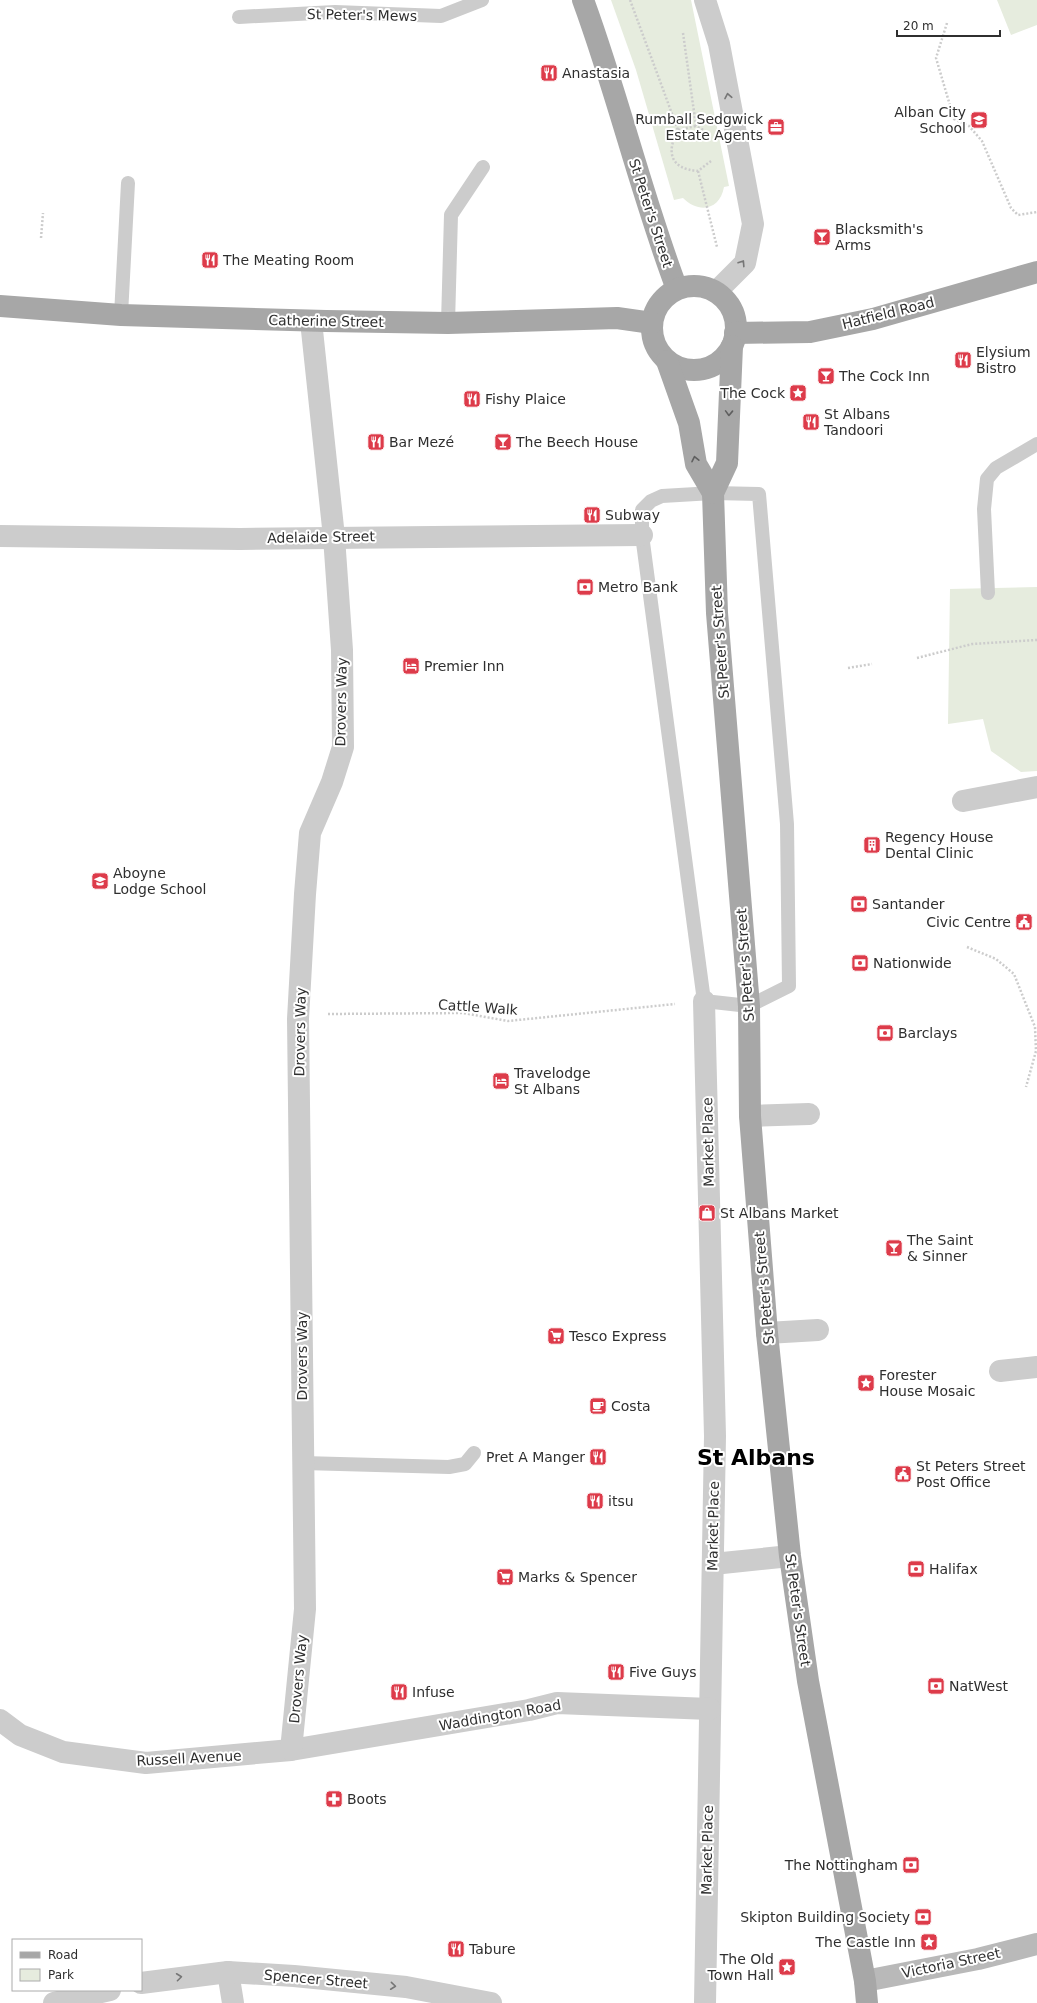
<svg xmlns="http://www.w3.org/2000/svg" width="1037" height="2003" font-family="'DejaVu Sans',sans-serif">
<rect width="100%" height="100%" fill="#fff"/>
<g fill="#e6ecde">
<path d="M 611,0 L 691,0 L 729,186 L 724,187 C 720,210 699,214 683,198 L 674,200 L 636,70 Z"/>
<path d="M 997,0 L 1037,0 L 1037,25 L 1011,35 Z"/>
<path d="M 1037,587 L 1037,771 L 1021,772 L 991,751 L 983,719 L 948,724 L 950,589 Z"/>
</g>
<g fill="none" stroke-linecap="round" stroke-linejoin="round">
<g stroke="#ccc" stroke-width="2.5" stroke-dasharray="2 2" stroke-linecap="butt">
<path d="M 630,0 L 678,130 C 666,152 670,169 698,171 L 711,161"/>
<path d="M 947,23 L 936,58 L 954,119 L 969,126 L 982,141 L 1011,208 L 1018,215 L 1037,212"/>
<path d="M 683,33 L 696,126 L 705,131"/>
<path d="M 678,130 L 696,126"/>
<path d="M 698,171 L 717,247"/>
<path d="M 41,238 L 43,213"/>
<path d="M 917,658 L 972,644 L 1037,640"/>
<path d="M 848,668 L 872,664"/>
<path d="M 967,947 L 996,959 L 1014,974 L 1035,1027 L 1036,1051 L 1026,1087"/>
<path d="M 328,1014 L 463,1013 L 508,1021 L 675,1004"/>
</g>
<g stroke="#ccc" stroke-width="14">
<path d="M 239,17 L 335,12 L 441,16 L 482,0"/>
<path d="M 121,315 L 128,183"/>
<path d="M 448,323 L 451,215 L 483,167"/>
<path d="M 713,493 L 759,494 L 787,824 L 789,986 L 749,1006 L 704,1001 L 642,535 L 642,510 L 651,501 L 662,496 Z"/>
<path d="M 988,593 L 984,509 L 987,479 L 996,468 L 1037,444"/>
<path d="M 303,1463 L 449,1467 L 465,1464 L 474,1453"/>
</g>
<g stroke="#ccc" stroke-width="22">
<path d="M 705,0 L 719,44 L 753,224 L 745,263 L 716,292"/>
<path d="M 0,536 L 240,539 L 642,535"/>
<path d="M 963,801 L 1037,787"/>
<path d="M 704,1001 L 715,1436 L 705,2003"/>
<path d="M 750,1116 L 809,1114"/>
<path d="M 767,1333 L 818,1330"/>
<path d="M 1000,1371 L 1037,1367"/>
<path d="M 713,1564 L 790,1556"/>
<path d="M 0,1720 L 20,1735 L 63,1752 L 146,1763 L 291,1750 L 529,1710 L 557,1703 L 710,1709"/>
<path d="M 291,1750 L 305,1609 L 298,1019 L 305,894 L 310,833 L 332,782 L 343,747 L 342,650 L 334,537 L 311,321"/>
<path d="M 228,1972 L 233,2003"/>
<path d="M 141,1983 L 228,1972 L 294,1976 L 406,1987 L 491,2003"/>
<path d="M 54,2003 L 110,1990"/>
</g>
<path stroke="#b9b9b9" stroke-width="22" d="M 865,1981 L 978,1959 L 1037,1944"/>
<g stroke="#a7a7a7" stroke-width="22">
<path d="M 583,0 C 618,95 641,194 677,289"/>
<circle cx="694" cy="328" r="42"/>
<path d="M 0,306 L 121,315 L 326,321 L 448,323 L 617,318 L 652,323"/>
<path d="M 735,333 L 810,332 L 873,319 L 1037,272"/>
<path d="M 732,346 L 727,463 L 713,493 L 717,613 L 749,1006 L 750,1116 L 767,1333 L 790,1556 L 808,1681 L 865,1981 L 867,2003"/>
<path d="M 667,361 L 689,423 L 696,464 L 713,493"/>
</g>
</g>
<defs><path id="oneway-chevron" d="M-2-3.5L2.5 0L-2 3.5" fill="none" stroke-width="1.6" stroke-linecap="round" stroke-linejoin="round"/></defs>
<g stroke="#767676">
<use href="#oneway-chevron" transform="translate(728 96) rotate(-101)"/>
<use href="#oneway-chevron" transform="translate(742 263) rotate(-57)"/>
<use href="#oneway-chevron" transform="translate(179 1977) rotate(-7)"/>
<use href="#oneway-chevron" transform="translate(393 1986) rotate(6)"/>
</g>
<g stroke="#5f5f5f">
<use href="#oneway-chevron" transform="translate(729 413) rotate(92)"/>
<use href="#oneway-chevron" transform="translate(695 459) rotate(-102)"/>
</g>
<defs>
<symbol id="restaurant-square" viewBox="-11 -11 22 22"><rect x="-9" y="-9" width="18" height="18" rx="4" fill="#dd3b4a" stroke="#fff"/><path d="M-5-6h1v4h1v-4h1v4h1v-4h1v5L-1.5 .5V6h-2V.5L-5-1ZM5-6V6H3V1.5H1.5Q1.5-4 5-6Z" fill="#fff"/></symbol>
<symbol id="school-square" viewBox="-11 -11 22 22"><rect x="-9" y="-9" width="18" height="18" rx="4" fill="#dd3b4a" stroke="#fff"/><path d="M0-5L7-2L0 1L-7-2ZM-4 1L0 2.5L4 1V4Q0 6-4 4Z" fill="#fff"/></symbol>
<symbol id="office-square" viewBox="-11 -11 22 22"><rect x="-9" y="-9" width="18" height="18" rx="4" fill="#dd3b4a" stroke="#fff"/><path d="M-6-3h4V-5.5h4V-3h4V5H-6ZM-1-4.5V-3h2v-1.5ZM-6 0V1H6V0Z" fill="#fff"/></symbol>
<symbol id="bar-square" viewBox="-11 -11 22 22"><rect x="-9" y="-9" width="18" height="18" rx="4" fill="#dd3b4a" stroke="#fff"/><path d="M-6-5H6L.8 .8V4.5H3.5V6h-7V4.5H-.8V.8Z" fill="#fff"/></symbol>
<symbol id="sight-square" viewBox="-11 -11 22 22"><rect x="-9" y="-9" width="18" height="18" rx="4" fill="#dd3b4a" stroke="#fff"/><path d="M0-6L1.8-2.2L6-1.7L2.9 1.2L3.7 5.4L0 3.3L-3.7 5.4L-2.9 1.2L-6-1.7L-1.8-2.2Z" fill="#fff"/></symbol>
<symbol id="bank-square" viewBox="-11 -11 22 22"><rect x="-9" y="-9" width="18" height="18" rx="4" fill="#dd3b4a" stroke="#fff"/><path d="M-6-4H6V4H-6ZM0-2.3a2.3 2.3 0 1 0 0 4.6a2.3 2.3 0 1 0 0-4.6Z" fill="#fff"/></symbol>
<symbol id="hotel-square" viewBox="-11 -11 22 22"><rect x="-9" y="-9" width="18" height="18" rx="4" fill="#dd3b4a" stroke="#fff"/><path d="M-6-4.5h1.5V1H6V5H4.5V3h-9V5H-6ZM-4 0a1.8 1.8 0 1 1 3.6 0ZM.5 0V-2.5h3Q6-2.5 6 0Z" fill="#fff"/></symbol>
<symbol id="building-square" viewBox="-11 -11 22 22"><rect x="-9" y="-9" width="18" height="18" rx="4" fill="#dd3b4a" stroke="#fff"/><path d="M-4-6H4V6H1V3H-1V6H-4ZM-2.5-4.3h1.7v1.8h-1.7ZM.8-4.3h1.7v1.8H.8ZM-2.5-1h1.7V.8h-1.7ZM.8-1h1.7V.8H.8Z" fill="#fff"/></symbol>
<symbol id="civic-square" viewBox="-11 -11 22 22"><rect x="-9" y="-9" width="18" height="18" rx="4" fill="#dd3b4a" stroke="#fff"/><path d="M-.6-6.5H3V-4.5H.6V-3L4-1V1h2V6H-6V1h2V-1L-.6-3ZM-1.2 2.5V6h2.4V2.5Z" fill="#fff"/></symbol>
<symbol id="shop-square" viewBox="-11 -11 22 22"><rect x="-9" y="-9" width="18" height="18" rx="4" fill="#dd3b4a" stroke="#fff"/><path d="M-5-2.5h2.3a2.7 3.5 0 0 1 5.4 0H5L5.5 6h-11ZM-1.5-2.5h3a1.5 2.3 0 0 0-3 0Z" fill="#fff"/></symbol>
<symbol id="supermarket-square" viewBox="-11 -11 22 22"><rect x="-9" y="-9" width="18" height="18" rx="4" fill="#dd3b4a" stroke="#fff"/><path d="M-6-5.5h2.5l.6 2H6L4.5 2H-2.5L-4.4-4H-6ZM-1.5 3.2a1.3 1.3 0 1 0 .1 0ZM3 3.2a1.3 1.3 0 1 0 .1 0Z" fill="#fff"/></symbol>
<symbol id="cafe-square" viewBox="-11 -11 22 22"><rect x="-9" y="-9" width="18" height="18" rx="4" fill="#dd3b4a" stroke="#fff"/><path d="M-5.5-4.5H6V0H3Q3 3.5 0 3.5H-2.5Q-5.5 3.5-5.5 0ZM3-3.2v2h1.7v-2ZM-6 4.5H4V6H-6Z" fill="#fff"/></symbol>
<symbol id="pharmacy-square" viewBox="-11 -11 22 22"><rect x="-9" y="-9" width="18" height="18" rx="4" fill="#dd3b4a" stroke="#fff"/><path d="M-2-6h4v4h4v4h-4v4h-4v-4h-4v-4h4Z" fill="#fff"/></symbol>
</defs>
<g fill-rule="evenodd">
<use href="#restaurant-square" x="539" y="63" width="20" height="20"/>
<use href="#school-square" x="969" y="110" width="20" height="20"/>
<use href="#office-square" x="766" y="117" width="20" height="20"/>
<use href="#bar-square" x="812" y="227" width="20" height="20"/>
<use href="#restaurant-square" x="200" y="250" width="20" height="20"/>
<use href="#restaurant-square" x="953" y="350" width="20" height="20"/>
<use href="#bar-square" x="816" y="366" width="20" height="20"/>
<use href="#sight-square" x="788" y="383" width="20" height="20"/>
<use href="#restaurant-square" x="462" y="389" width="20" height="20"/>
<use href="#restaurant-square" x="801" y="412" width="20" height="20"/>
<use href="#restaurant-square" x="366" y="432" width="20" height="20"/>
<use href="#bar-square" x="493" y="432" width="20" height="20"/>
<use href="#restaurant-square" x="582" y="505" width="20" height="20"/>
<use href="#bank-square" x="575" y="577" width="20" height="20"/>
<use href="#hotel-square" x="401" y="656" width="20" height="20"/>
<use href="#building-square" x="862" y="835" width="20" height="20"/>
<use href="#school-square" x="90" y="871" width="20" height="20"/>
<use href="#bank-square" x="849" y="894" width="20" height="20"/>
<use href="#civic-square" x="1014" y="912" width="20" height="20"/>
<use href="#bank-square" x="850" y="953" width="20" height="20"/>
<use href="#bank-square" x="875" y="1023" width="20" height="20"/>
<use href="#hotel-square" x="491" y="1071" width="20" height="20"/>
<use href="#shop-square" x="697" y="1203" width="20" height="20"/>
<use href="#bar-square" x="884" y="1238" width="20" height="20"/>
<use href="#supermarket-square" x="546" y="1326" width="20" height="20"/>
<use href="#sight-square" x="856" y="1373" width="20" height="20"/>
<use href="#cafe-square" x="588" y="1396" width="20" height="20"/>
<use href="#restaurant-square" x="588" y="1447" width="20" height="20"/>
<use href="#civic-square" x="893" y="1464" width="20" height="20"/>
<use href="#restaurant-square" x="585" y="1491" width="20" height="20"/>
<use href="#bank-square" x="906" y="1559" width="20" height="20"/>
<use href="#supermarket-square" x="495" y="1567" width="20" height="20"/>
<use href="#restaurant-square" x="606" y="1662" width="20" height="20"/>
<use href="#bank-square" x="926" y="1676" width="20" height="20"/>
<use href="#restaurant-square" x="389" y="1682" width="20" height="20"/>
<use href="#pharmacy-square" x="324" y="1789" width="20" height="20"/>
<use href="#bank-square" x="901" y="1855" width="20" height="20"/>
<use href="#bank-square" x="913" y="1907" width="20" height="20"/>
<use href="#sight-square" x="919" y="1932" width="20" height="20"/>
<use href="#restaurant-square" x="446" y="1939" width="20" height="20"/>
<use href="#sight-square" x="777" y="1957" width="20" height="20"/>
</g>
<g text-anchor="middle" stroke-width="4" stroke-linejoin="round" paint-order="stroke">
<g font-size="14" fill="#2f2f2f" stroke="#fff">
<text transform="translate(362 15) rotate(1)" y="5">St Peter's Mews</text>
<text transform="translate(651 213) rotate(72)" y="5">St Peter's Street</text>
<text transform="translate(888 313) rotate(-14)" y="5">Hatfield Road</text>
<text transform="translate(326 321) rotate(1)" y="5">Catherine Street</text>
<text transform="translate(321 537) rotate(-1)" y="5">Adelaide Street</text>
<text transform="translate(720 642) rotate(-94)" y="5">St Peter's Street</text>
<text transform="translate(341 702) rotate(-89)" y="5">Drovers Way</text>
<text transform="translate(745 965) rotate(-94)" y="5">St Peter's Street</text>
<text transform="translate(478 1007) rotate(4)" y="5">Cattle Walk</text>
<text transform="translate(300 1032) rotate(-89)" y="5">Drovers Way</text>
<text transform="translate(708 1142) rotate(-91)" y="5">Market Place</text>
<text transform="translate(764 1288) rotate(-95)" y="5">St Peter's Street</text>
<text transform="translate(302 1356) rotate(-90)" y="5">Drovers Way</text>
<text transform="translate(713 1526) rotate(-89)" y="5">Market Place</text>
<text transform="translate(798 1610) rotate(82)" y="5">St Peter's Street</text>
<text transform="translate(298 1679) rotate(-85)" y="5">Drovers Way</text>
<text transform="translate(500 1715) rotate(-10)" y="5">Waddington Road</text>
<text transform="translate(189 1758) rotate(-3)" y="5">Russell Avenue</text>
<text transform="translate(707 1850) rotate(-89)" y="5">Market Place</text>
<text transform="translate(951 1963) rotate(-12)" y="5">Victoria Street</text>
<text transform="translate(316 1979) rotate(5)" y="5">Spencer Street</text>
</g>
<g font-size="14" fill="#2f2f2f" stroke="#fff" text-anchor="start">
<text x="562" y="78">Anastasia</text>
<text x="966" y="117" text-anchor="end">Alban City<tspan x="966" dy="16">School</tspan></text>
<text x="763" y="124" text-anchor="end">Rumball Sedgwick<tspan x="763" dy="16">Estate Agents</tspan></text>
<text x="835" y="234">Blacksmith's<tspan x="835" dy="16">Arms</tspan></text>
<text x="223" y="265">The Meating Room</text>
<text x="976" y="357">Elysium<tspan x="976" dy="16">Bistro</tspan></text>
<text x="839" y="381">The Cock Inn</text>
<text x="785" y="398" text-anchor="end">The Cock</text>
<text x="485" y="404">Fishy Plaice</text>
<text x="824" y="419">St Albans<tspan x="824" dy="16">Tandoori</tspan></text>
<text x="389" y="447">Bar Mezé</text>
<text x="516" y="447">The Beech House</text>
<text x="605" y="520">Subway</text>
<text x="598" y="592">Metro Bank</text>
<text x="424" y="671">Premier Inn</text>
<text x="885" y="842">Regency House<tspan x="885" dy="16">Dental Clinic</tspan></text>
<text x="113" y="878">Aboyne<tspan x="113" dy="16">Lodge School</tspan></text>
<text x="872" y="909">Santander</text>
<text x="1011" y="927" text-anchor="end">Civic Centre</text>
<text x="873" y="968">Nationwide</text>
<text x="898" y="1038">Barclays</text>
<text x="514" y="1078">Travelodge<tspan x="514" dy="16">St Albans</tspan></text>
<text x="720" y="1218">St Albans Market</text>
<text x="907" y="1245">The Saint<tspan x="907" dy="16">&amp; Sinner</tspan></text>
<text x="569" y="1341">Tesco Express</text>
<text x="879" y="1380">Forester<tspan x="879" dy="16">House Mosaic</tspan></text>
<text x="611" y="1411">Costa</text>
<text x="585" y="1462" text-anchor="end">Pret A Manger</text>
<text x="916" y="1471">St Peters Street<tspan x="916" dy="16">Post Office</tspan></text>
<text x="608" y="1506">itsu</text>
<text x="929" y="1574">Halifax</text>
<text x="518" y="1582">Marks &amp; Spencer</text>
<text x="629" y="1677">Five Guys</text>
<text x="949" y="1691">NatWest</text>
<text x="412" y="1697">Infuse</text>
<text x="347" y="1804">Boots</text>
<text x="898" y="1870" text-anchor="end">The Nottingham</text>
<text x="910" y="1922" text-anchor="end">Skipton Building Society</text>
<text x="916" y="1947" text-anchor="end">The Castle Inn</text>
<text x="469" y="1954">Tabure</text>
<text x="774" y="1964" text-anchor="end">The Old<tspan x="774" dy="16">Town Hall</tspan></text>
</g>
<g font-size="22" font-weight="bold" fill="#000" stroke="#fff">
<text x="756" y="1465">St Albans</text>
</g>
</g>
<rect x="12" y="1939" width="130" height="52" fill="#ffffff" stroke="#acacac"/>
<rect x="20" y="1952" width="20" height="6" fill="#a7a7a7" stroke="#acacac"/>
<text x="48" y="1959" font-size="12" fill="#2f2f2f">Road</text>
<rect x="20" y="1969" width="20" height="12" fill="#e6ecde" stroke="#acacac"/>
<text x="48" y="1979" font-size="12" fill="#2f2f2f">Park</text>
<path d="M897 30v6h103v-6" fill="none" stroke="#2f2f2f" stroke-width="2"/>
<text x="903" y="30" font-size="12" fill="#2f2f2f" stroke="#ffffff" stroke-width="3" paint-order="stroke">20 m</text>
</svg>
